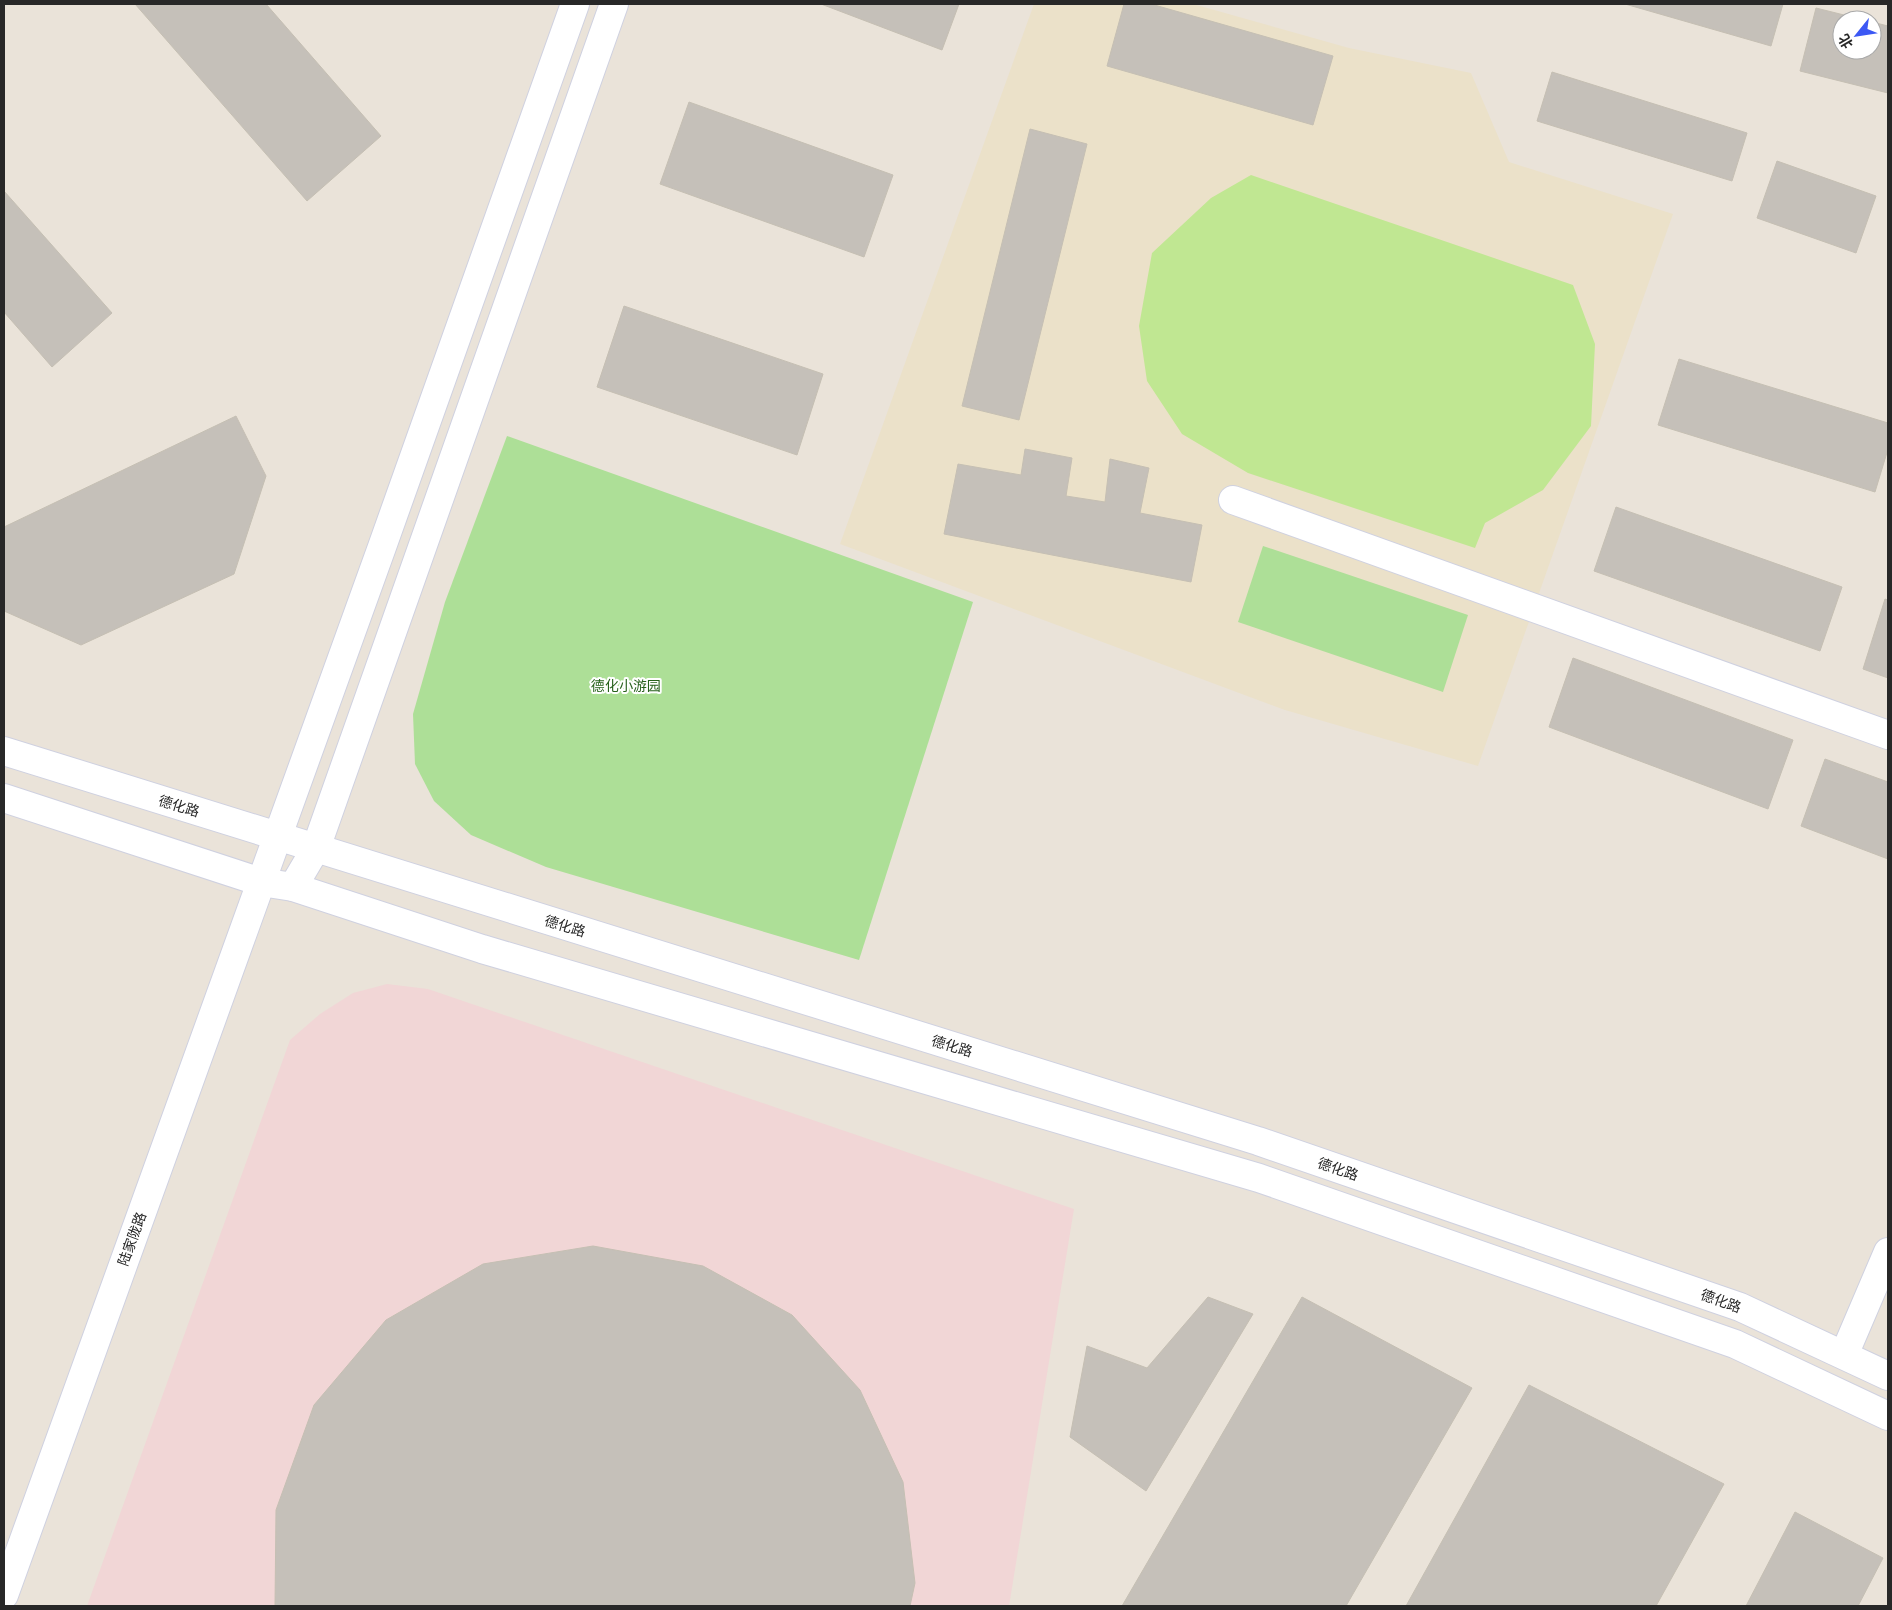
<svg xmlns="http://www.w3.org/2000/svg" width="1892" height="1610" font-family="'Alegreya Sans','Noto Sans SC',sans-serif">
<rect width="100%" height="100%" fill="#eae3d9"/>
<path fill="#ebe1c9" d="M 1034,4 L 1193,4 L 1349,48 L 1471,73 L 1509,162 L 1673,214 L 1478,766 L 1285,710 L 840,544 Z"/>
<path fill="#f1d6d6" d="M 387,984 L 428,989 L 1074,1209 L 1009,1606 L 87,1606 L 290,1040 L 320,1014 L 353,993 Z"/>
<g fill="#addf97">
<path d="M 507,436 L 973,602 L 859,960 L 546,867 L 471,835 L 434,801 L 415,764 L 413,714 L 445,602 Z"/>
<path d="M 1263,546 L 1468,615 L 1443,692 L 1238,622 Z"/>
</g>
<path fill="#c0e792" d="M 1251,175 L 1573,285 L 1595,344 L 1591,426 L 1543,490 L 1485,523 L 1475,548 L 1248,473 L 1182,434 L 1147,381 L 1139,326 L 1152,253 L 1211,198 Z"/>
<g fill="#c5c0b9" stroke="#c5bfb3">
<path d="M 135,4 L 266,4 L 381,136 L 307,201 Z"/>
<path d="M 821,4 L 959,4 L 942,50 Z"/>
<path d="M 1124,4 L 1151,4 L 1333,56 L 1313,125 L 1107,66 Z"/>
<path d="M 1625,4 L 1783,4 L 1771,46 Z"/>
<path d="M 1816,8 L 1864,20 L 1842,20 L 1842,50 L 1872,50 L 1872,22 L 1888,26 L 1888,93 L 1800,71 Z"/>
<path d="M 1552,72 L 1747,133 L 1732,181 L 1537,121 Z"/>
<path d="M 689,102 L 893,175 L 864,257 L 660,184 Z"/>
<path d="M 1030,129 L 1087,144 L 1019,420 L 962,406 Z"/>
<path d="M 1777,161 L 1876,196 L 1856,253 L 1757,218 Z"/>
<path d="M 4,191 L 112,313 L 52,367 L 4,312 Z"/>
<path d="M 624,306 L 823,374 L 797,455 L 597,387 Z"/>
<path d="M 1679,359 L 1888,423 L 1888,449 L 1875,492 L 1658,425 Z"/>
<path d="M 236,416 L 266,476 L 234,574 L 81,645 L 4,611 L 4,527 Z"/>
<path d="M 1025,449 L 1072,458 L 1066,496 L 1105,502 L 1110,459 L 1149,468 L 1140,513 L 1202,525 L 1191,582 L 944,534 L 958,464 L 1021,475 Z"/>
<path d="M 1616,507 L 1842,587 L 1820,651 L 1594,571 Z"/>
<path d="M 1885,599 L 1888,600 L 1888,678 L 1863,669 Z"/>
<path d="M 1573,658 L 1793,740 L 1768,809 L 1549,727 Z"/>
<path d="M 1825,759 L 1888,782 L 1888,859 L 1801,826 Z"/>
<path d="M 593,1246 L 703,1266 L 792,1315 L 860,1390 L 903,1482 L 915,1583 L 910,1606 L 275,1606 L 276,1510 L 314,1405 L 386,1320 L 483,1264 Z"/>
<path d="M 1208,1297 L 1253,1314 L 1146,1491 L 1070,1437 L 1087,1346 L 1147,1368 Z"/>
<path d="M 1302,1297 L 1472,1388 L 1346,1606 L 1122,1606 Z"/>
<path d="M 1529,1385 L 1724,1484 L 1656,1606 L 1406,1606 Z"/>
<path d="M 1795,1512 L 1883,1558 L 1858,1606 L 1746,1606 Z"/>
</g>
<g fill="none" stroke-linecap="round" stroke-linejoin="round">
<defs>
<g id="minor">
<path d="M 1233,500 L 1888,735"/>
<path d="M 1844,1355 L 1888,1252"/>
</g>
<g id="tertiary">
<path d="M 293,887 L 316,848 L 614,4"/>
<path d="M 4,1595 L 382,547 L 575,4"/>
</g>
<g id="secondary">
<path d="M 4,751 L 1258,1141 L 1740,1307 L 1888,1376"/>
<path d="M 4,798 L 261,882 L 293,887 L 482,949 L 1259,1178 L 1735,1344 L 1888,1416"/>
</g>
</defs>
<use href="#minor" stroke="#cfd1e0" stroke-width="30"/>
<use href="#tertiary" stroke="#cfd1e0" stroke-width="30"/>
<use href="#secondary" stroke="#cfd1e0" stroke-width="30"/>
<use href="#minor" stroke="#fff" stroke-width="28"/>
<use href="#tertiary" stroke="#fff" stroke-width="28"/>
<use href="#secondary" stroke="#fff" stroke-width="28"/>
</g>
<g text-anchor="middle" stroke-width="4" stroke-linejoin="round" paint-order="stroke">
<g font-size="14" fill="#27611b" stroke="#fff">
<text x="626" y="691">德化小游园</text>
</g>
<g font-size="14" fill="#282828" stroke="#fff">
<text transform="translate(179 806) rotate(17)" y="5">德化路</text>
<text transform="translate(565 926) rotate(17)" y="5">德化路</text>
<text transform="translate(952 1046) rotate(17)" y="5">德化路</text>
<text transform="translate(1338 1169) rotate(19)" y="5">德化路</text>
<text transform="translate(132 1239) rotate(-70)" y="5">陆家陇路</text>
<text transform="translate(1721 1301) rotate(20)" y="5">德化路</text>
</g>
</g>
<rect width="1892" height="1610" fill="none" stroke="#282828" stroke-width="10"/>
<g transform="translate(1857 35) rotate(240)"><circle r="24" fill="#ffffff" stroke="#a9a9a9"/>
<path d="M0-4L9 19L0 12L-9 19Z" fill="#3c58f4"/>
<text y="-8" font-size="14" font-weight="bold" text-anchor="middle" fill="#282828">北</text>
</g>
</svg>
